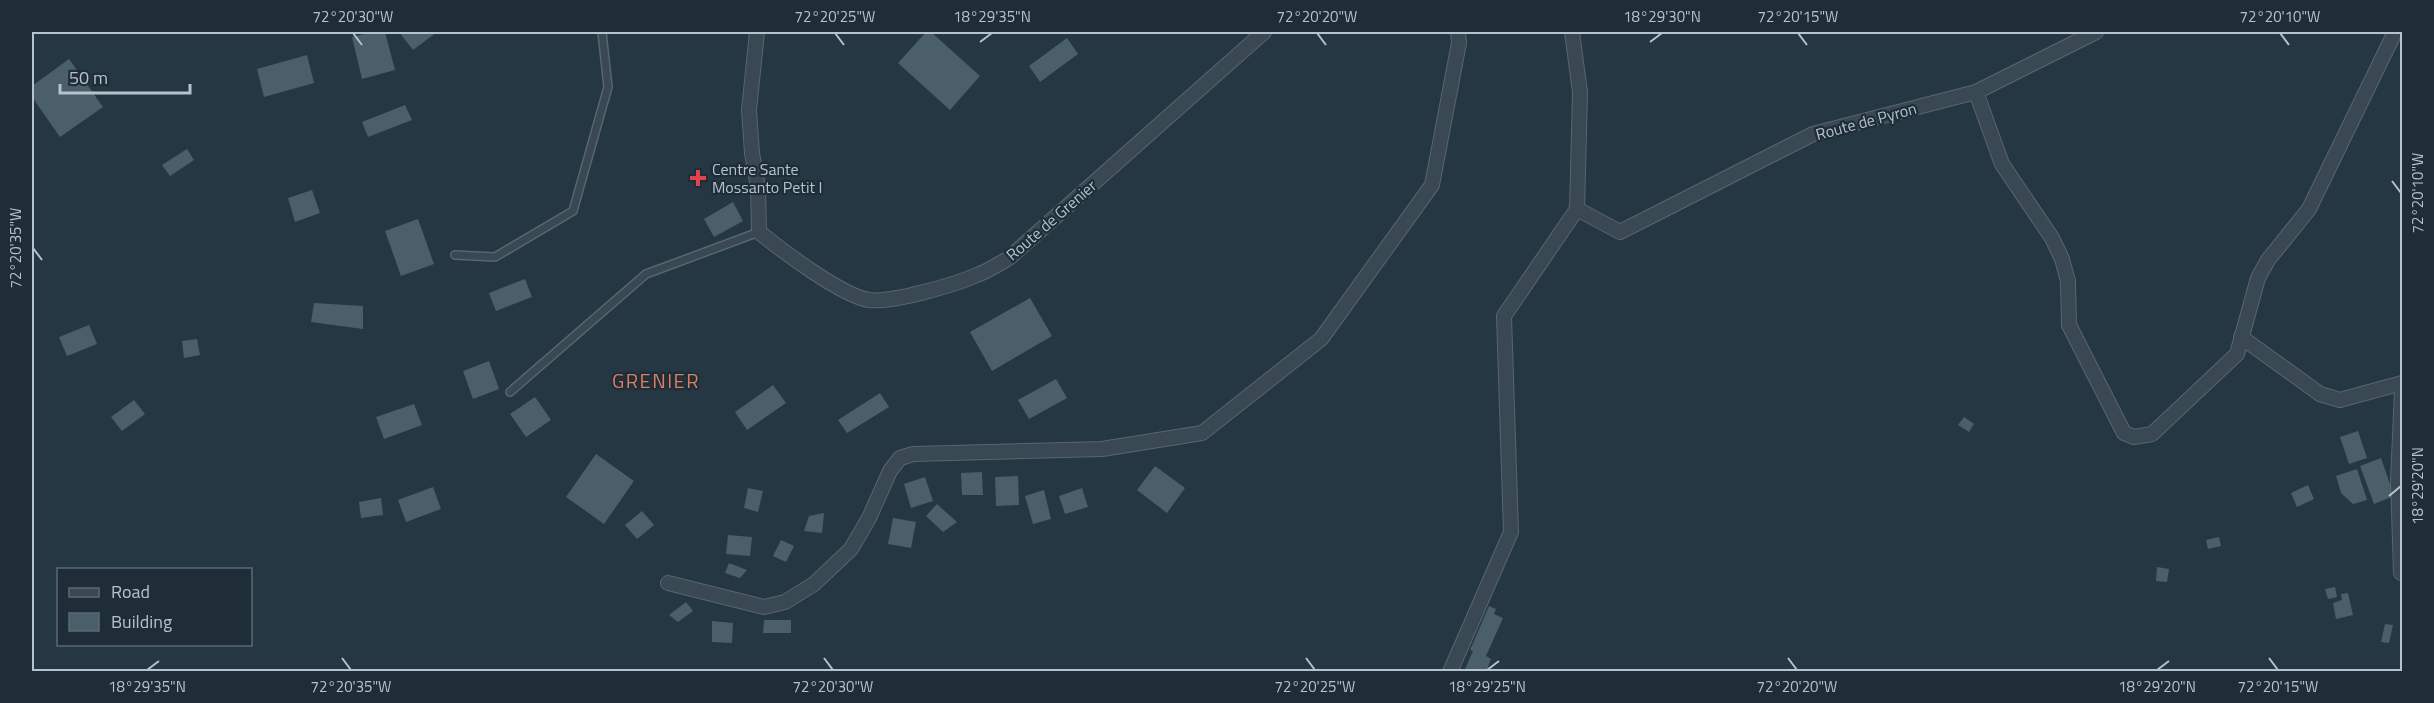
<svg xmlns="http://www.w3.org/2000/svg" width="2434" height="703" font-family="'Titillium Web',sans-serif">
<rect width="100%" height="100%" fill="#253742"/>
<g fill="#4b5f6b">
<path d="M 372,32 L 385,32 L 395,70 L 362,79 L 352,37 Z"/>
<path d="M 399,32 L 437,32 L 413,50 Z"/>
<path d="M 926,32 L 931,32 L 980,76 L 950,110 L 898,63 Z"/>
<path d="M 1067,38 L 1078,54 L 1040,82 L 1029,66 Z"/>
<path d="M 307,55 L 314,83 L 264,97 L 257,69 Z"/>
<path d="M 69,59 L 103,107 L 60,137 L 32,97 L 32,86 Z"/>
<path d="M 405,105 L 412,120 L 368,137 L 362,122 Z"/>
<path d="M 187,149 L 194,160 L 170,176 L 162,165 Z"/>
<path d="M 312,190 L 320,213 L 295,222 L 288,198 Z"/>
<path d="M 733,202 L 743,221 L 714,237 L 704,219 Z"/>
<path d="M 418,219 L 434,264 L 401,276 L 385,231 Z"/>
<path d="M 525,279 L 532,297 L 496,311 L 489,293 Z"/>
<path d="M 1030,298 L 1052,336 L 992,371 L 970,332 Z"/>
<path d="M 314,303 L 363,306 L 363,329 L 311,322 Z"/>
<path d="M 89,325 L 97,344 L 67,356 L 59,337 Z"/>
<path d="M 197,339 L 200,355 L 184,358 L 182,341 Z"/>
<path d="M 489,361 L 499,389 L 473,399 L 463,371 Z"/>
<path d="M 1056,379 L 1067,398 L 1029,419 L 1018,400 Z"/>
<path d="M 773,385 L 786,403 L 747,430 L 735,412 Z"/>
<path d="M 880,393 L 889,407 L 847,433 L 838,420 Z"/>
<path d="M 535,397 L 551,420 L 526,437 L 510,414 Z"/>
<path d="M 134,400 L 145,414 L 122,431 L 111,417 Z"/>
<path d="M 414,404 L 422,425 L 384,439 L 376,417 Z"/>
<path d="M 1964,417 L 1974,424 L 1969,432 L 1958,425 Z"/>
<path d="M 2358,431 L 2367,458 L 2349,464 L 2340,437 Z"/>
<path d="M 596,454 L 634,481 L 604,524 L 566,497 Z"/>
<path d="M 2381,458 L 2394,496 L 2374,504 L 2360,466 Z"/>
<path d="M 1155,466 L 1185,488 L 1167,513 L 1137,490 Z"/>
<path d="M 2357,469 L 2367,500 L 2353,504 L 2341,493 L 2336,476 Z"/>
<path d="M 982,472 L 983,495 L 962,495 L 961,473 Z"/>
<path d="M 1018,476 L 1019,505 L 996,506 L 995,477 Z"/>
<path d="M 925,477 L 933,501 L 911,508 L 904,484 Z"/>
<path d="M 2308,485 L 2314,499 L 2297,507 L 2291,493 Z"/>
<path d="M 433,487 L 441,509 L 406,522 L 398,500 Z"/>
<path d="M 748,488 L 763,491 L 758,512 L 744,508 Z"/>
<path d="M 1082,488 L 1088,507 L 1065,514 L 1059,496 Z"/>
<path d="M 1044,490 L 1051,519 L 1033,524 L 1025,496 Z"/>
<path d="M 381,498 L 383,515 L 361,518 L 359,502 Z"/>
<path d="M 937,504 L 957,522 L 943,532 L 926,516 Z"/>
<path d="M 642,511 L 654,525 L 637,539 L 625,525 Z"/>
<path d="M 824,513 L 822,533 L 804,531 L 809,516 Z"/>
<path d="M 893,518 L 916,522 L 911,548 L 888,544 Z"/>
<path d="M 728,535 L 752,537 L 750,556 L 726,554 Z"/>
<path d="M 2219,537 L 2221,546 L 2208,549 L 2206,540 Z"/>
<path d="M 781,540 L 794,546 L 786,562 L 773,556 Z"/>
<path d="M 729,563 L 747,570 L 740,578 L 725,573 Z"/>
<path d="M 2157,567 L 2169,569 L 2167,582 L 2156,581 Z"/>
<path d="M 2335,587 L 2337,597 L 2328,599 L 2325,589 Z"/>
<path d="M 2348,593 L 2353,615 L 2336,619 L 2333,603 L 2342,600 L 2341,594 Z"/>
<path d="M 686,602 L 693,611 L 678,622 L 669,615 Z"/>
<path d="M 1489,606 L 1496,609 L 1494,614 L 1503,618 L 1486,656 L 1491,659 L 1486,672 L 1471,672 L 1465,669 L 1473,651 L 1470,650 Z"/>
<path d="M 764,620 L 791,620 L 791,633 L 763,633 Z"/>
<path d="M 712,621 L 733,623 L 732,643 L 712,642 Z"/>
<path d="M 2385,624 L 2393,625 L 2389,643 L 2381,642 Z"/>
</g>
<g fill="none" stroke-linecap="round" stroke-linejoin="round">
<defs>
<g id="service">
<path d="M 455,255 L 495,257 L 573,211 L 608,87 L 602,32"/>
<path d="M 510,392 L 646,274 L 759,232"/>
</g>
<g id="minor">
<path d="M 757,32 L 749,110 L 752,153 L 758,187 L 759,232 C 781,250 842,296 869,300 C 892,303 954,285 977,275 C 988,271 999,264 1009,258 L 1264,32"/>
<path d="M 1976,92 L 2002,164 L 2052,238 L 2062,259 L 2068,281 L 2069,325 L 2124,433 L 2134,437 L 2152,434 L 2237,354 L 2258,278 L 2268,260 L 2309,209 L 2395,32"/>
<path d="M 1577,209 L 1620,232 L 1813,134 L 1976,92 L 2096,32"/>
<path d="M 2241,337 L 2320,394 L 2340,400 L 2402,383"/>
<path d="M 2401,573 L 2398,480 L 2402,390"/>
<path d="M 668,583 L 764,607 L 785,602 L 814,584 L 851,549 L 869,518 L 890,471 L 900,458 L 913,454 L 1102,449 L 1202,433 L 1321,339 L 1432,185 L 1459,43 L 1458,32"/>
<path d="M 1450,672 L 1511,532 L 1504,316 L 1577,209 L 1580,92 L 1572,32"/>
</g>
</defs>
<use href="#service" stroke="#57666f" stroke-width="10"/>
<use href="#minor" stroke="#57666f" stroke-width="16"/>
<use href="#service" stroke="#394852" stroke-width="7"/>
<use href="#minor" stroke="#394852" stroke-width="14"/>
</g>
<path fill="none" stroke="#b6c3cc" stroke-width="2" d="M 353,33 L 362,45M 835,33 L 844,45M 1317,33 L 1326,45M 1798,33 L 1807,45M 2280,33 L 2289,45M 980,42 L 992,33M 1650,42 L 1662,33M 2392,181 L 2401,193M 33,248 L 42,260M 2389,496 L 2401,486M 342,658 L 351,670M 824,658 L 833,670M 1306,658 L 1315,670M 1788,658 L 1797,670M 2269,658 L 2278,670M 147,670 L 159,661M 1487,670 L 1499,661M 2157,670 L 2169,661"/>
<path fill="#e0444e" stroke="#1e2d37" stroke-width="2" d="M695 169h6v6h6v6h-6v6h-6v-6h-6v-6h6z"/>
<g text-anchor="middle" stroke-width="4.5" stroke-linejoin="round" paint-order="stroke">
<g font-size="16" fill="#b6c3cc" stroke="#1e2d37">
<text transform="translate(1866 121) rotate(-15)" y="6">Route de Pyron</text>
<text transform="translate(1051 220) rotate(-41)" y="6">Route de Grenier</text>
</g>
<g font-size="16" fill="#b6c3cc" stroke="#1e2d37" text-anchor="start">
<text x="712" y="175">Centre Sante<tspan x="712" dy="18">Mossanto Petit I</tspan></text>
</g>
<g font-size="20" letter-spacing="1.5" fill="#da7f63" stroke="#1e2d37">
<text x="656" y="388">GRENIER</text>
</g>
</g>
<rect width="2434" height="703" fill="none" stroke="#1e2d37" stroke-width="66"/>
<rect x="57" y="568" width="195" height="78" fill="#1e2d37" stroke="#5b6973" stroke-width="1.5"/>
<rect x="69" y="588" width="30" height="9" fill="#394852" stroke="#5b6973" stroke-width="1.5"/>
<text x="111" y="598" font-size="18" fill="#b6c3cc">Road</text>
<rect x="69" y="613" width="30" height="18" fill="#4b5f6b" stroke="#5b6973" stroke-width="1.5"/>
<text x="111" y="628" font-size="18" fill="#b6c3cc">Building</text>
<path d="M60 84v9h130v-9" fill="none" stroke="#b6c3cc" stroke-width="3"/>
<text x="69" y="84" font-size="18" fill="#b6c3cc" stroke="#1e2d37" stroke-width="4.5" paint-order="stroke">50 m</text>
<rect x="33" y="33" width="2368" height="637" fill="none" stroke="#b6c3cc" stroke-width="2"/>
<g font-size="15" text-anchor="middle" fill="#b6c3cc">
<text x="353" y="22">72°20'30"W</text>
<text x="835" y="22">72°20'25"W</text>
<text x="992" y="22">18°29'35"N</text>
<text x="1317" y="22">72°20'20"W</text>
<text x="1662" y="22">18°29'30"N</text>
<text x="1798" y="22">72°20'15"W</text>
<text x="2280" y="22">72°20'10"W</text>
<text transform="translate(2418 193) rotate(-90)" y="5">72°20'10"W</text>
<text transform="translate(16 248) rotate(-90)" y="5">72°20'35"W</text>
<text transform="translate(2418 486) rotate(-90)" y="5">18°29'20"N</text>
<text x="147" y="692">18°29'35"N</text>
<text x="351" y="692">72°20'35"W</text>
<text x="833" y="692">72°20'30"W</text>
<text x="1315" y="692">72°20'25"W</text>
<text x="1487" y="692">18°29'25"N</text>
<text x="1797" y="692">72°20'20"W</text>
<text x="2157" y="692">18°29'20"N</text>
<text x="2278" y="692">72°20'15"W</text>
</g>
</svg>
